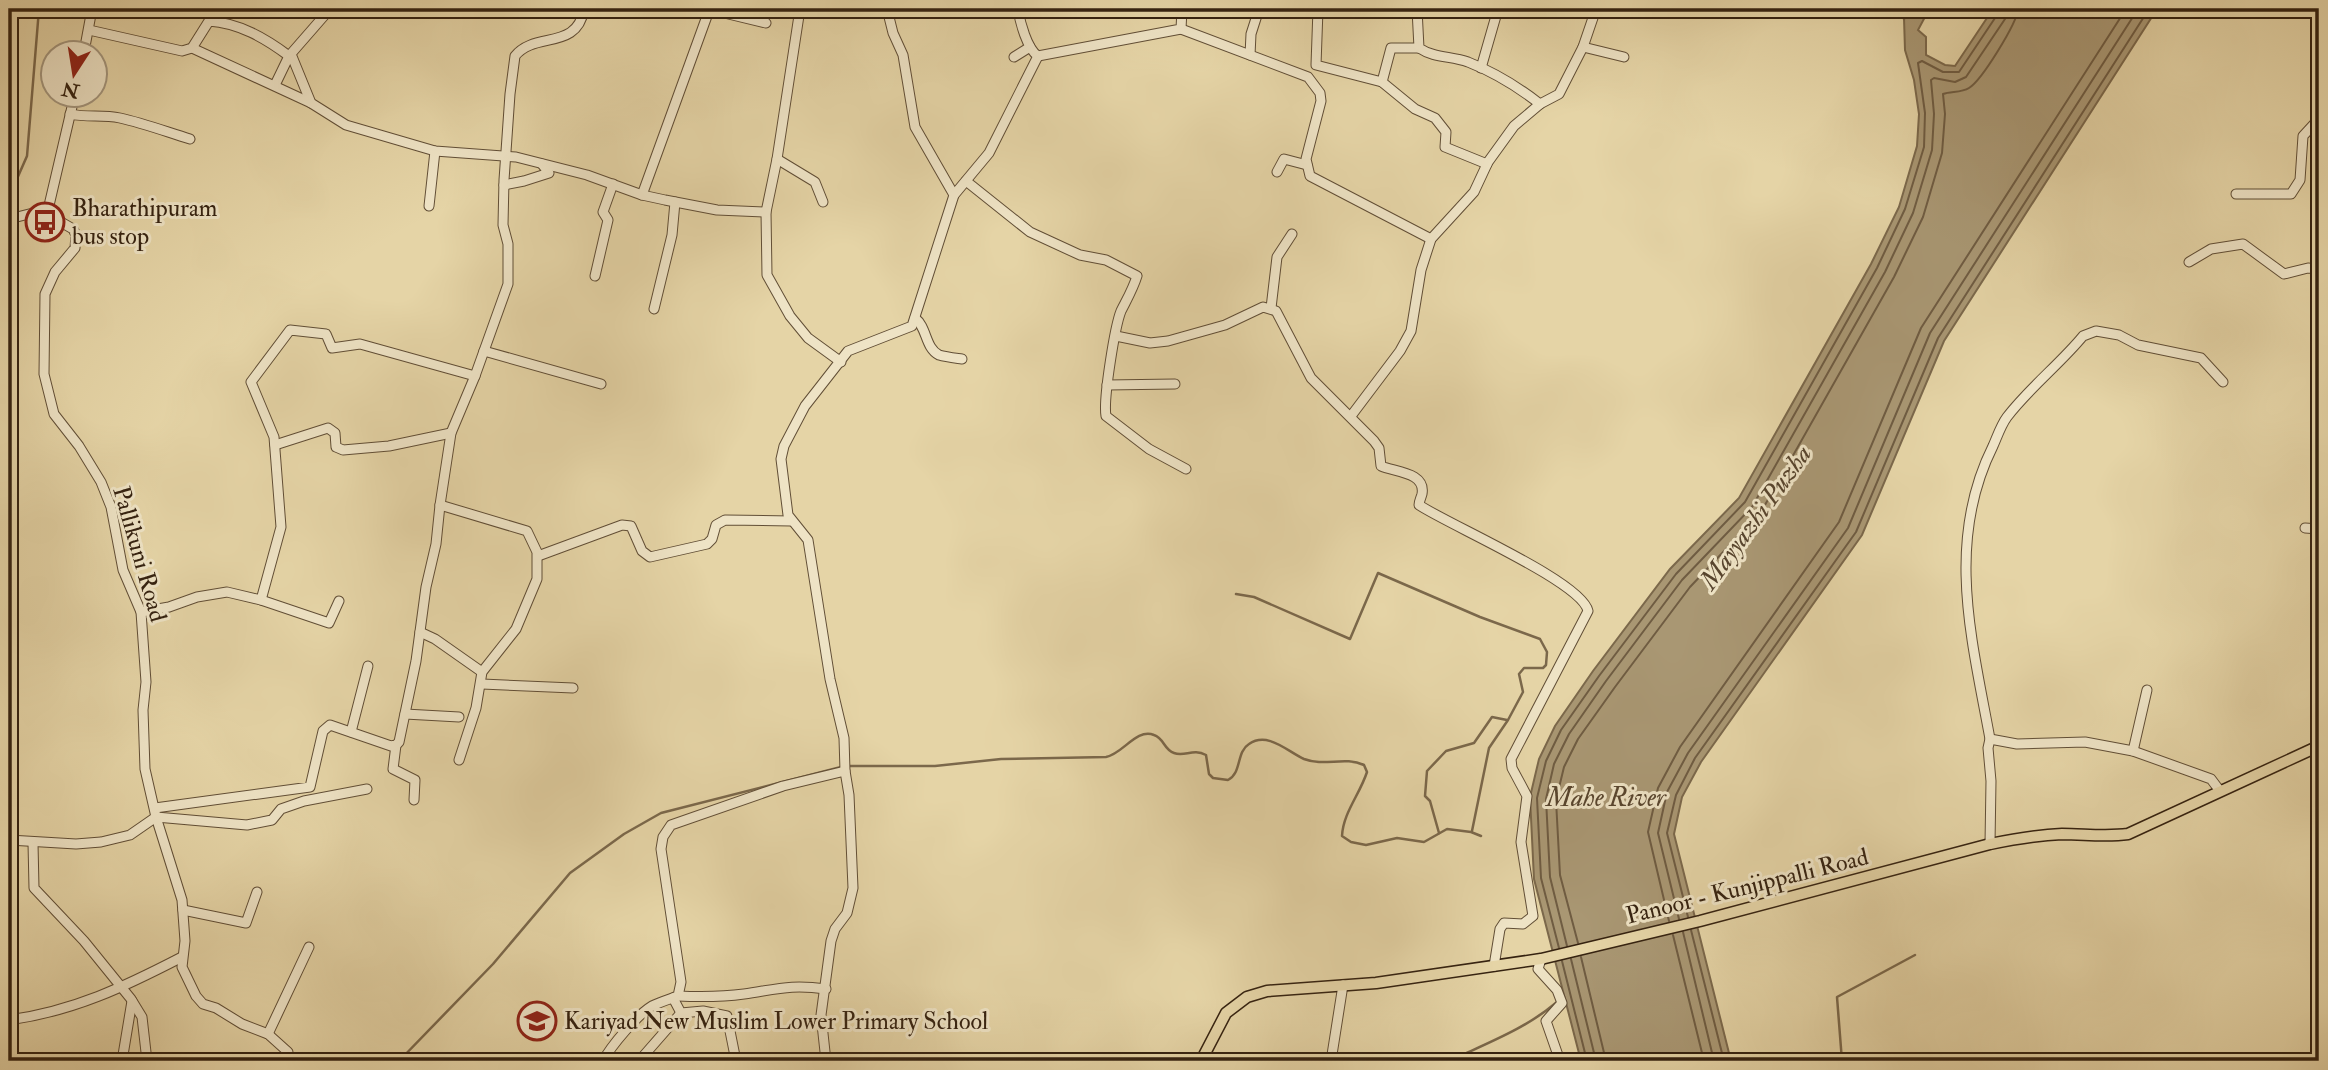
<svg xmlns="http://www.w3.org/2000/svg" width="2328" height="1070" font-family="'IM FELL Double Pica',serif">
<rect width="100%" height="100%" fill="#e5d4a6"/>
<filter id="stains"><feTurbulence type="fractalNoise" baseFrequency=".00286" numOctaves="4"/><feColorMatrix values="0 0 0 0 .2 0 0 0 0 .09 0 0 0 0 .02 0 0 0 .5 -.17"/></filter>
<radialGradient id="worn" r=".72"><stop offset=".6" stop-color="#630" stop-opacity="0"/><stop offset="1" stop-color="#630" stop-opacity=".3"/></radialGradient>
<path fill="#a99773" stroke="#7b684b" stroke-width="2" d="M 1993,9 L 2157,9 L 1944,341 L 1862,535 L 1701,762 L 1682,797 L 1674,834 L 1731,1061 L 1581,1061 L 1534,879 L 1530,797 L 1539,759 L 1555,726 L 1593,671 L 1670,569 L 1739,498 L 1871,264 L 1899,207 L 1917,146 L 1919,114 L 1914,80 L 1905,50 L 1904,18 L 1921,13 L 1926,15 L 1918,30 L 1926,37 L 1926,55 L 1945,65 L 1955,66 Z"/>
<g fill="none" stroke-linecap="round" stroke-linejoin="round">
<g stroke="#6f5c42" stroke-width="2">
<path d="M 1688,917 L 1667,833 L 1676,795 L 1695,758 L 1856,532 L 1938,338 L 2149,9"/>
<path d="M 1679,919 L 1658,833 L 1667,792 L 1688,753 L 1848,528 L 1930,333 L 2138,9"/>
<path d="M 1669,921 L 1648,832 L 1658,788 L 1680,747 L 1839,522 L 1921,328 L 2126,9"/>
<path d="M 1691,930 L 1724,1061"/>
<path d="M 1683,932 L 1714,1061"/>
<path d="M 1673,935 L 1704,1061"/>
<path d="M 1578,943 L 1560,875 L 1556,800 L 1564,767 L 1578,739 L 1615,687 L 1690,587 L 1761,512 L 1894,277 L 1923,217 L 1942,153 L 1945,114 L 1943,94 C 1951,91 1961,93 1969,88 C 1982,80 2017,23 2018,9"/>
<path d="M 1567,946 L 1550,877 L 1546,799 L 1554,764 L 1569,734 L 1606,681 L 1682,580 L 1752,507 L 1885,272 L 1913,213 L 1932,150 L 1934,114 L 1931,80 L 1934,78 L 1955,82 L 1966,77 L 2005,19 L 2007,9"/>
<path d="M 1559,948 L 1541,878 L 1537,798 L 1546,761 L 1561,730 L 1599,676 L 1676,574 L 1745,502 L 1877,268 L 1905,209 L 1924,147 L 1925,113 L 1918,63 L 1922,61 L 1943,72 L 1959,72 L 1997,15 L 1998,9"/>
<path d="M 1581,957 L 1606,1061"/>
<path d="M 1571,959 L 1596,1061"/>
<path d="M 1562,961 L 1587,1061"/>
</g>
<g stroke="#7b684b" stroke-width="2.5">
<path d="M 1904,9 L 1904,19"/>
<path d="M 9,197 L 27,156 L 39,9"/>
<path d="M 1236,594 L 1254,597 L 1350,639 L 1378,573 L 1480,617 L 1540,639 L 1547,652 L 1546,665 L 1543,668 L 1524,668 L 1519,674 L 1523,692 L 1508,720 L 1489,748 L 1472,831"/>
<path d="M 848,766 L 935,766 L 1001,759 L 1106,757 C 1123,754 1136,728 1154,735 C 1164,738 1164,750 1174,753 C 1185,757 1193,748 1206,755 L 1209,774 L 1213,778 L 1228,780 C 1242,773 1236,752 1249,744 C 1268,731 1288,752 1304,759 C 1325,767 1344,756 1364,765 L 1367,772 C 1360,794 1343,813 1342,836 L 1351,842 L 1366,845 L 1397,838 L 1424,842 L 1447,829 L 1471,832 L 1481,836"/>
<path d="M 1439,833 L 1430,801 L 1425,796 L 1427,771 L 1446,751 L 1474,743 L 1492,717 L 1507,720"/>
<path d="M 399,1061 L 493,964 L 570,873 L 624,834 L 661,813 L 841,767"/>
<path d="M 1455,1061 L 1460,1056 C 1495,1040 1529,1026 1557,1002"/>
<path d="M 1842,1061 L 1837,997 L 1915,955"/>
</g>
<defs>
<g id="minor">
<path d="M 800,9 L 777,159 L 766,212 L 767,275 L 790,316 L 808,338 L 841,362"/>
<path d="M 887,9 L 893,33 L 903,55 L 915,127 L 954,195"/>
<path d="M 1018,9 C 1020,22 1027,49 1038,56 L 1181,29 L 1182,9"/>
<path d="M 1318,9 L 1316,65 L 1382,82 L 1391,48 L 1419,48"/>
<path d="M 1417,9 L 1419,48 C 1434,58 1451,56 1468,62 C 1496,73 1517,86 1540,104"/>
<path d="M 712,10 L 766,23"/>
<path d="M 1181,29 L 1308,77 L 1320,93 L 1321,101 L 1306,159 L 1310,176 L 1431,239"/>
<path d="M 89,30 L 182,51 L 192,48 L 209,21 C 239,23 265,38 289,56 L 330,9"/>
<path d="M 1583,47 L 1624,57"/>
<path d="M 192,48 L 311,103"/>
<path d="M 84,52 L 92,9"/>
<path d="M 291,54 L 311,103 L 346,125 L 435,151 L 516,157 L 587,175 L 642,195 L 665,200 L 717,210 L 766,212"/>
<path d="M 1250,55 L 1251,34 L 1259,9"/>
<path d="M 1014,57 L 1030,47"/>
<path d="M 1481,68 L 1498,9"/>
<path d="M 1382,82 L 1415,109 L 1435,118 L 1446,132 L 1445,147 L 1487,164"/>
<path d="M 275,85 L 289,56"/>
<path d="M 70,114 C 88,118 102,114 120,118 C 143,123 167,132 190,139"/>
<path d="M 777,159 L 815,182 L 823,202"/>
<path d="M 1277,172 L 1284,159 L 1307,165"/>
<path d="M 966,181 L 1030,232 L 1080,255 L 1106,260 L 1137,276 C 1133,289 1127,299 1121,311 C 1115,326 1103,399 1106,416 L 1149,449 L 1186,469"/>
<path d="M 504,185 L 524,181 L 549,173 L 542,164"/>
<path d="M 2236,194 L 2291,194 L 2300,180 L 2303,136 L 2315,123 L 2319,125"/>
<path d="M 642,195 L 707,16 L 712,9"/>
<path d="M 429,206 L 435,151"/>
<path d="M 47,214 L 75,94"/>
<path d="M 9,219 L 33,213 L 47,214 L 73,229 L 76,235 L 75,248 L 55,272 L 45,294 L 44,374 L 54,414 L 79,446 L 101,482 L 111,507 L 123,570 L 141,612 L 146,682 L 143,710 L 145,769 L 156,817 L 182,900 L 185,941 L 182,967 L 196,996 L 203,1004 L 216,1008 L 242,1024 L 268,1034 L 288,1052 L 288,1061"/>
<path d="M 2189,262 L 2211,249 L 2243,244 L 2284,274 L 2308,268 L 2319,269"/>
<path d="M 595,276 L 608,220 L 603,212 L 613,184"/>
<path d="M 1271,308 L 1277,257 L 1292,234"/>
<path d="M 654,309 L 672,235 L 675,202"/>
<path d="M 915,318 C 927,327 925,348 939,355 C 946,357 955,358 962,359"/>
<path d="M 1116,336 L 1150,343 L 1168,341 L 1225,325 L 1263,307 L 1276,311 L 1311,378 L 1374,441 L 1379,448 L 1381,466 C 1394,472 1426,472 1422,494 C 1421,498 1419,501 1419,505 C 1449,525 1582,582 1588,611 L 1511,759 L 1512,768 L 1527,796 L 1521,842 L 1533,916 L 1523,924 L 1504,923 L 1500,929 L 1494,966"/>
<path d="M 484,351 L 601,384"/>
<path d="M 1107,385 L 1175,384"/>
<path d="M 1351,416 L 1400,351 L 1411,331 L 1421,270 L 1431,239 L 1474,192 L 1488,162 L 1514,126 L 1540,104 L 1559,94 L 1583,47 L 1596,9"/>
<path d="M 275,445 L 328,428 L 335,433 L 336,447 L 343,450 L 389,446 L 451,433"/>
<path d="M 440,505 L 527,531 L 537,552 L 537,579 L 516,629 L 482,672 L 476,708 L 459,760"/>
<path d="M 2305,528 L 2319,529"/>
<path d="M 538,556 L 622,525 L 631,526 L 642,551 L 650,557 L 707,544 L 712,539 L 716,525 L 725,520 L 791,521"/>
<path d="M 261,600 L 281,527 L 274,437 L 251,382 L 290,330 L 326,334 L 332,348 L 360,344 L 475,376"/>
<path d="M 141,612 L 169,607 L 197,597 L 227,592 L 261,600 L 329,623 L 339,601"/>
<path d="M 420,632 L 435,639 L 482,672"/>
<path d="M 482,684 L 573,688"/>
<path d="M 405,714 L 459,717"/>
<path d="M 351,732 L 368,666"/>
<path d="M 1990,739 L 2017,744 L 2085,742 L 2133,751 L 2211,779 L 2220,791"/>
<path d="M 396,745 L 393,769 L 415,780 L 414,800"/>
<path d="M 2133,751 L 2147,690"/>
<path d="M 845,771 L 844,738 L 830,679 L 808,540 L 788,515 L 781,459 L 784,446 L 805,406 L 848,351 L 912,326 L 954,195 L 989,153 L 1038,56"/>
<path d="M 155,808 L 310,787 L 323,731 L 330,725 L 391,746 L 396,745 L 399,742 L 416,661 L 426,587 L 436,544 L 440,505 L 451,433 L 475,376 L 508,284 L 508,244 L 503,225 L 504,180 L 510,94 L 515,56 C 535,31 577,51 584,9"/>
<path d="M 9,840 L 76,844 L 101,842 L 130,835 L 156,817 L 247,825 L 272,820 L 281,809 L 304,801 L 367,789"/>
<path d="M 33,843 L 34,888 L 84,941 L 131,999 L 142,1017 L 147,1061"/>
<path d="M 1990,844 L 1991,781 L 1988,748 L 1990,739 C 1972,640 1945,542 1993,446 C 1997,437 2001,425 2007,417 C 2029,388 2060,364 2083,336 L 2096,331 L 2119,335 L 2138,345 L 2201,358 L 2223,382"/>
<path d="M 183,910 L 246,923 L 257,892"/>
<path d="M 1541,959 L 1538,969 L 1557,990 L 1562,1003 L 1546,1021 L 1560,1061"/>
<path d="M 678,996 C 701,997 722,997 744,994 C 778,989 791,984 826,989"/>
<path d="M 673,998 L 681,1013 L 703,1011 L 727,1016 L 736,1061"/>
<path d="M 9,1020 C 74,1011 124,987 182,957"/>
<path d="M 268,1034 L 309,947"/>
<path d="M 122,1061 L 132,1001"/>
<path d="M 603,1061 C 611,1046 637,1015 652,1006 C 660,1002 670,999 678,996 L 681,982 L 661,849 L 663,837 L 671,825 L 783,786 L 845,771 L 849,795 L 853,888 L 847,913 L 835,929 L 831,941 L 821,1015 L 826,1061"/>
<path d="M 639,1061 L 681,1013"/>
<path d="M 1331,1061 L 1343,985"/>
</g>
<path id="major" d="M 1201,1061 L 1226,1013 L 1247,997 L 1267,991 L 1376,983 L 1541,959 L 1700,921 L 1990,844 C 2014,839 2037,835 2062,834 C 2084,834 2106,837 2128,834 L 2319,746"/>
</defs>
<use href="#minor" stroke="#614e36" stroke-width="11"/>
<use href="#major" stroke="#352210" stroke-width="13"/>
<use href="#minor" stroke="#eee3c5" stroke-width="9"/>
<use href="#major" stroke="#e5d4a6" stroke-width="10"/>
</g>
<defs>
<symbol id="bus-ring" viewBox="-11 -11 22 22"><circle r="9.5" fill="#eee3c5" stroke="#8f2418" stroke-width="1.5"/><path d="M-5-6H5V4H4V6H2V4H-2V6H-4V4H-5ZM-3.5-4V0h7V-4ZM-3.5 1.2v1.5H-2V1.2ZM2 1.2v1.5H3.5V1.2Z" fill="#8f2418"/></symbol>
<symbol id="school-ring" viewBox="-11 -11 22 22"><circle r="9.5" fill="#eee3c5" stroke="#8f2418" stroke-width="1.5"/><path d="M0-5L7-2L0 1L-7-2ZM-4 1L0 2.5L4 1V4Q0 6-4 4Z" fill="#8f2418"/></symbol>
</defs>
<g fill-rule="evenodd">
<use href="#bus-ring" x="23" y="200" width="44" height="44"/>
<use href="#school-ring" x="515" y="999" width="44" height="44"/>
</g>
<g text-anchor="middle" stroke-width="6" stroke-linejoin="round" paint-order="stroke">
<g font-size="24" fill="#352210" stroke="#eee3c5" text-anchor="start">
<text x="72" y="216">Bharathipuram<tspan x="72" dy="28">bus stop</tspan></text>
<text x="564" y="1029">Kariyad New Muslim Lower Primary School</text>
</g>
<g font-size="24" fill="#352210" stroke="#eee3c5">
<text transform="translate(140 554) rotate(74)" y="8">Pallikuni Road</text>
<text transform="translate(1747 886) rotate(-14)" y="8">Panoor - Kunjippalli Road</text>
</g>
<g font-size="26" font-style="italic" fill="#58452e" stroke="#eee3c5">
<text transform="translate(1755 517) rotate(-54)" y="9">Mayyazhi Puzha</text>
<text x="1606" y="806">Mahe River</text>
</g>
</g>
<rect width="2328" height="1070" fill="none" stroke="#e5d4a6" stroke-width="35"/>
<rect x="10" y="10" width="2307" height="1049" fill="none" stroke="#352210" stroke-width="3.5"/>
<rect x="18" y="18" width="2293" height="1035" fill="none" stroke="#352210" stroke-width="2"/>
<g transform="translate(74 74) rotate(192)"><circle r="33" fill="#eee3c5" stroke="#a4967d" stroke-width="2"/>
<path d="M0-5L12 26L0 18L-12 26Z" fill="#8f2418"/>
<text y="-10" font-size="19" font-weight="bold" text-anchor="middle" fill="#352210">N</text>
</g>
<rect width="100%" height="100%" filter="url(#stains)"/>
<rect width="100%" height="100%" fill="url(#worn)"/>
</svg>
